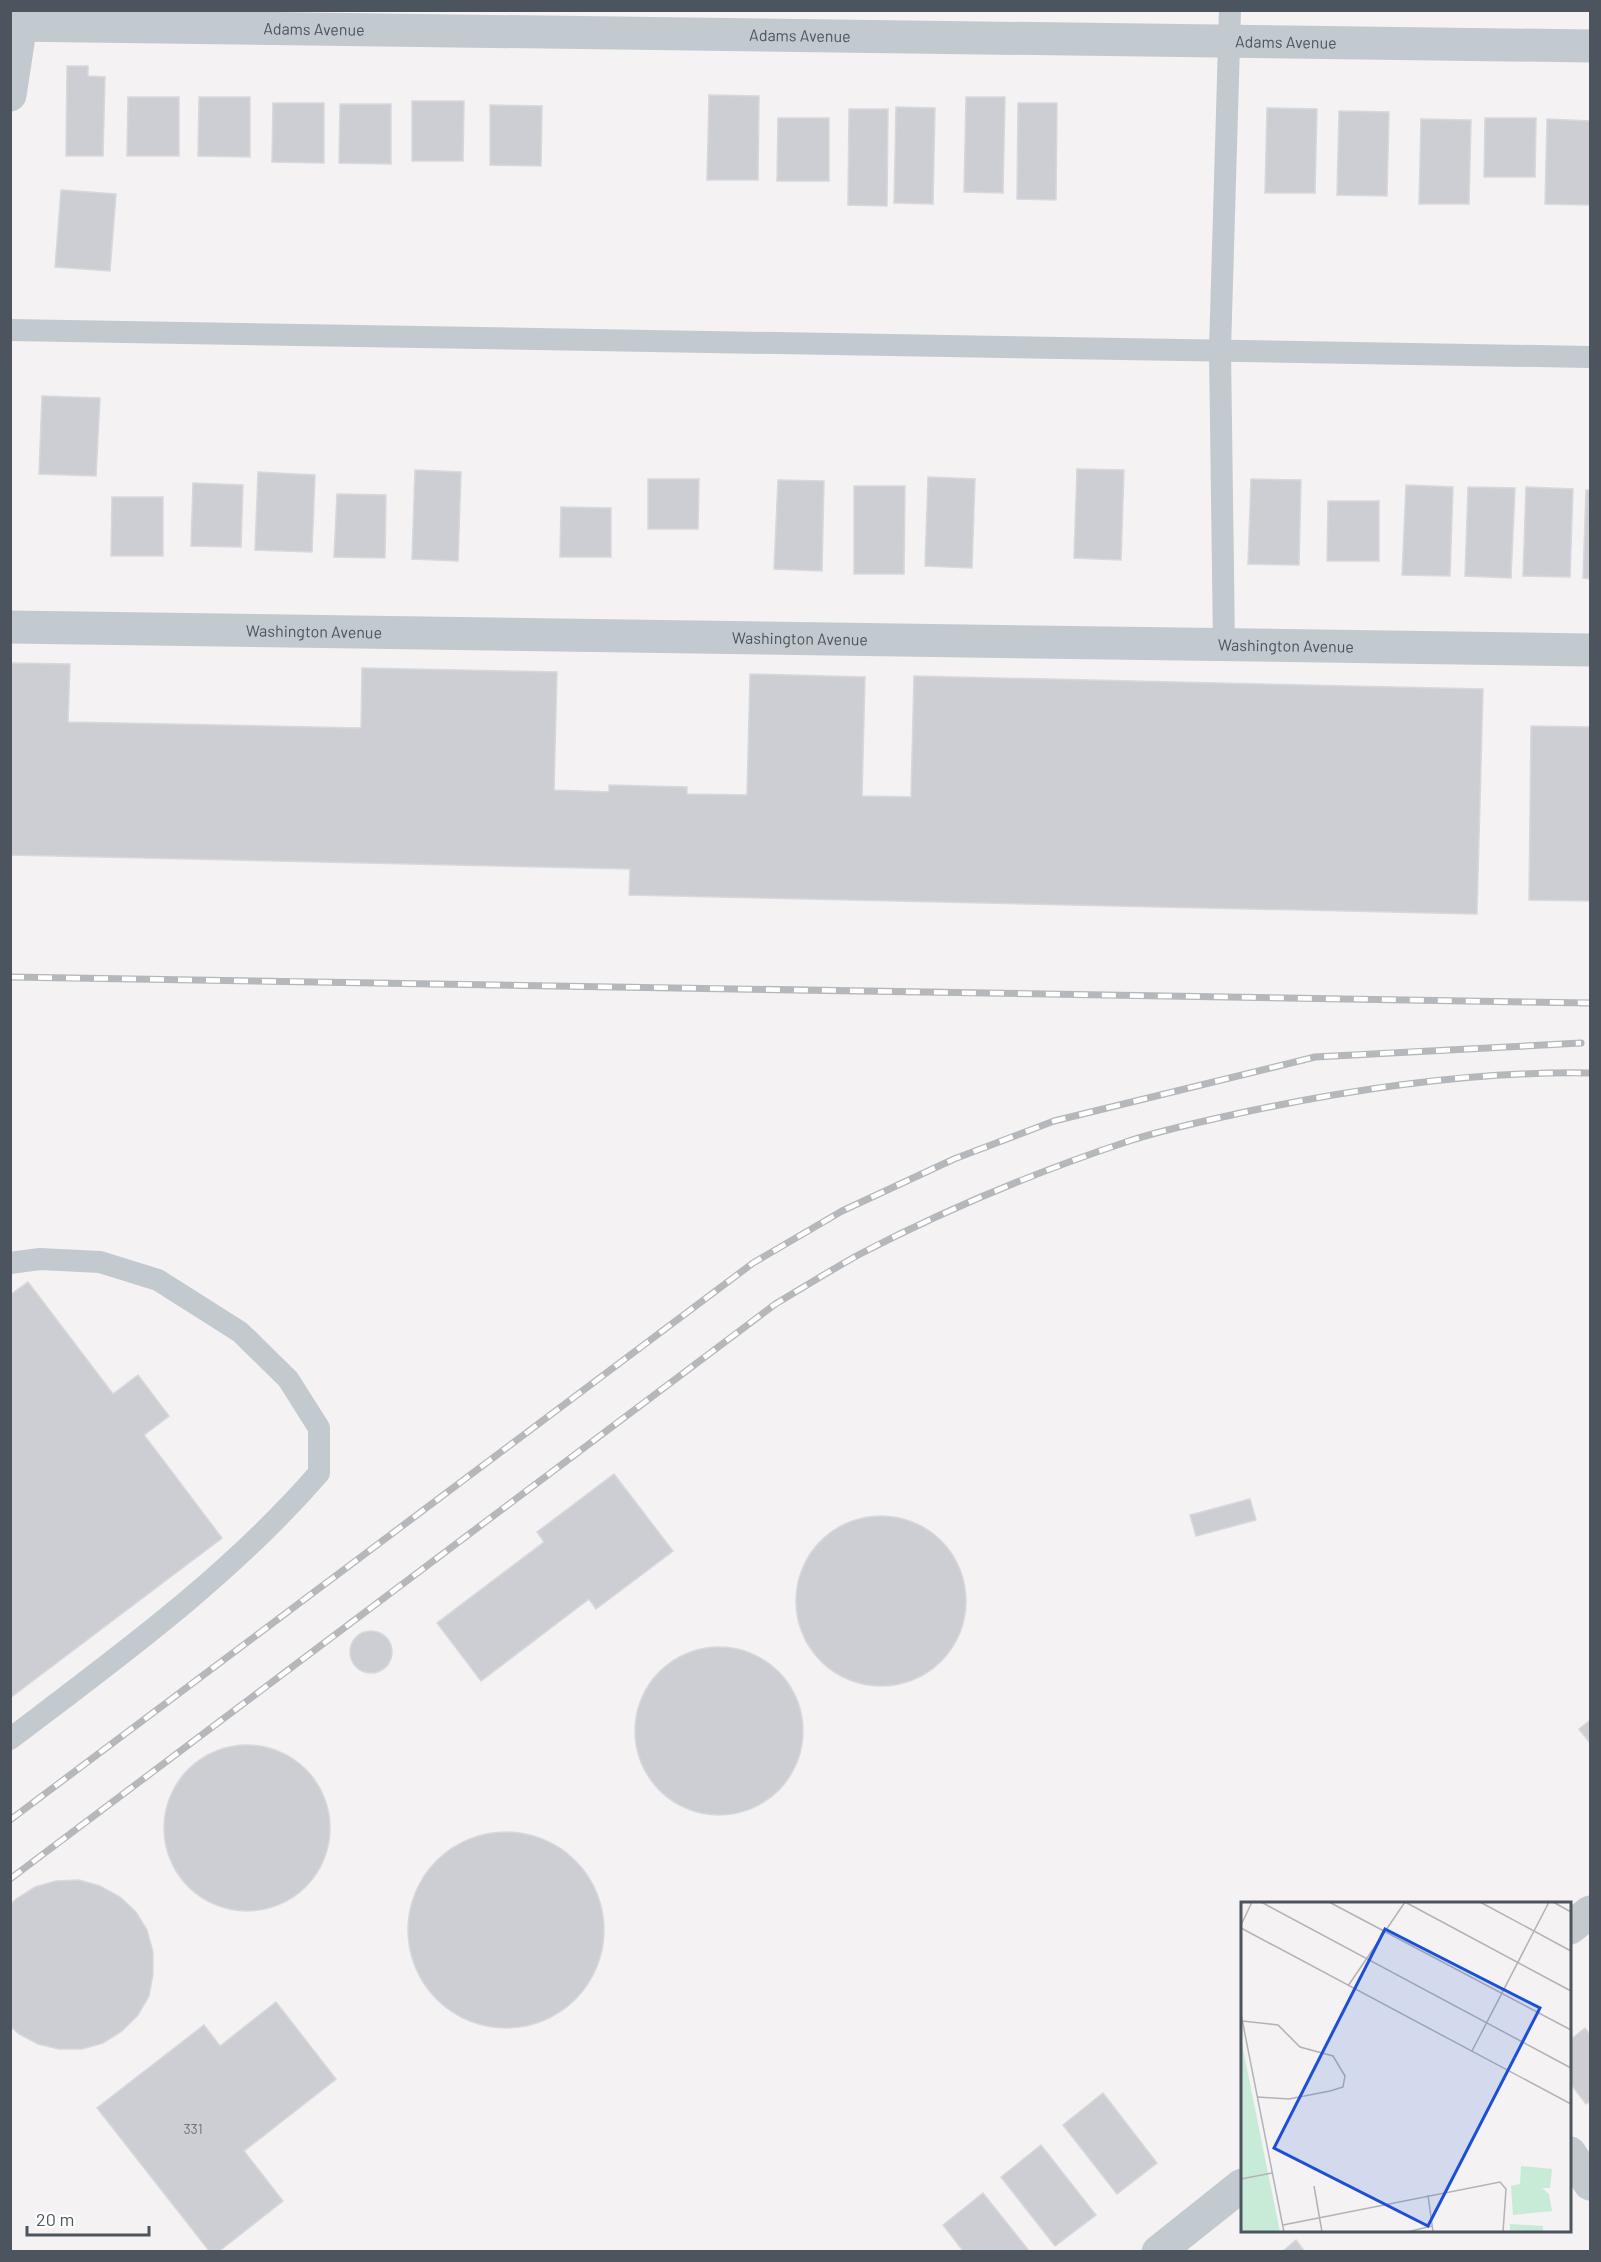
<svg xmlns="http://www.w3.org/2000/svg" width="1601" height="2262" font-family="Barlow,sans-serif">
<rect width="100%" height="100%" fill="#f4f2f2"/>
<g fill="#cdced4" stroke="#d7d8dc" stroke-width="1.5">
<path d="M 67,66 L 88,66 L 88,76 L 105,77 L 103,156 L 66,156 Z"/>
<path d="M 709,95 L 759,96 L 758,180 L 707,180 Z"/>
<path d="M 128,97 L 179,97 L 179,156 L 127,156 Z"/>
<path d="M 199,97 L 250,97 L 250,157 L 198,156 Z"/>
<path d="M 966,97 L 1005,97 L 1003,193 L 964,192 Z"/>
<path d="M 412,101 L 464,101 L 463,161 L 412,161 Z"/>
<path d="M 273,103 L 324,103 L 324,163 L 272,162 Z"/>
<path d="M 1018,103 L 1057,103 L 1056,200 L 1017,199 Z"/>
<path d="M 340,104 L 391,104 L 391,164 L 339,163 Z"/>
<path d="M 490,105 L 542,106 L 541,166 L 490,165 Z"/>
<path d="M 896,107 L 935,108 L 933,204 L 894,203 Z"/>
<path d="M 1267,108 L 1317,109 L 1315,193 L 1265,193 Z"/>
<path d="M 849,109 L 888,109 L 887,206 L 848,205 Z"/>
<path d="M 1339,111 L 1389,112 L 1387,196 L 1337,195 Z"/>
<path d="M 778,118 L 829,118 L 829,181 L 777,181 Z"/>
<path d="M 1485,118 L 1536,118 L 1535,177 L 1484,177 Z"/>
<path d="M 1421,119 L 1471,120 L 1469,204 L 1419,204 Z"/>
<path d="M 1547,119 L 1590,121 L 1590,205 L 1545,204 Z"/>
<path d="M 61,190 L 116,194 L 110,271 L 55,267 Z"/>
<path d="M 42,396 L 100,398 L 96,476 L 39,474 Z"/>
<path d="M 1077,469 L 1124,470 L 1121,560 L 1074,558 Z"/>
<path d="M 415,470 L 461,472 L 458,561 L 412,559 Z"/>
<path d="M 258,472 L 315,475 L 312,552 L 255,550 Z"/>
<path d="M 928,477 L 975,479 L 972,568 L 925,566 Z"/>
<path d="M 648,479 L 699,479 L 698,529 L 648,529 Z"/>
<path d="M 1251,479 L 1301,480 L 1299,565 L 1248,564 Z"/>
<path d="M 778,480 L 824,481 L 822,571 L 774,569 Z"/>
<path d="M 193,483 L 243,485 L 241,547 L 191,546 Z"/>
<path d="M 1406,485 L 1453,487 L 1450,576 L 1402,575 Z"/>
<path d="M 854,486 L 905,486 L 904,574 L 854,574 Z"/>
<path d="M 1468,487 L 1515,488 L 1511,578 L 1465,576 Z"/>
<path d="M 1526,487 L 1573,489 L 1570,577 L 1523,576 Z"/>
<path d="M 1586,490 L 1590,490 L 1590,579 L 1583,578 Z"/>
<path d="M 337,494 L 386,495 L 385,558 L 334,557 Z"/>
<path d="M 112,497 L 163,497 L 163,556 L 111,556 Z"/>
<path d="M 1328,501 L 1379,501 L 1379,561 L 1327,561 Z"/>
<path d="M 561,507 L 611,508 L 611,557 L 560,557 Z"/>
<path d="M 10,663 L 70,664 L 68,722 L 361,728 L 362,668 L 557,672 L 554,790 L 609,792 L 609,785 L 687,787 L 687,794 L 747,795 L 750,674 L 865,677 L 862,796 L 911,797 L 914,676 L 1483,689 L 1477,914 L 629,895 L 630,869 L 10,855 Z"/>
<path d="M 1531,726 L 1590,727 L 1590,901 L 1529,900 Z"/>
<path d="M 28,1282 L 113,1394 L 138,1375 L 169,1416 L 144,1435 L 222,1538 L 10,1698 L 10,1295 Z"/>
<path d="M 614,1474 L 673,1551 L 596,1609 L 589,1599 L 481,1681 L 437,1623 L 544,1542 L 537,1532 Z"/>
<path d="M 1250,1499 L 1256,1520 L 1196,1536 L 1190,1515 Z"/>
<circle cx="881" cy="1601" r="85"/>
<circle cx="371" cy="1652" r="21"/>
<circle cx="719" cy="1731" r="84"/>
<path d="M 1590,1720 L 1590,1743 L 1579,1729 Z"/>
<circle cx="247" cy="1828" r="83"/>
<circle cx="506" cy="1930" r="98"/>
<path d="M 79,1880 L 100,1886 L 120,1897 L 136,1912 L 147,1930 L 153,1952 L 153,1974 L 149,1996 L 138,2015 L 122,2031 L 103,2043 L 82,2049 L 59,2049 L 38,2044 L 19,2034 L 10,2026 L 10,1905 L 16,1899 L 35,1887 L 56,1881 Z"/>
<path d="M 276,2002 L 336,2079 L 244,2151 L 283,2201 L 218,2252 L 210,2252 L 97,2108 L 204,2025 L 220,2046 Z"/>
<path d="M 1585,2028 L 1590,2035 L 1590,2101 L 1586,2104 L 1570,2083 L 1570,2040 Z"/>
<path d="M 1103,2093 L 1157,2163 L 1117,2194 L 1063,2125 Z"/>
<path d="M 1041,2145 L 1096,2215 L 1055,2246 L 1001,2177 Z"/>
<path d="M 983,2193 L 1030,2252 L 964,2252 L 943,2225 Z"/>
<path d="M 1296,2240 L 1305,2252 L 1282,2252 Z"/>
</g>
<g fill="none" stroke-linecap="round" stroke-linejoin="round">
<g stroke="#c2c9cf" stroke-width="22">
<path d="M 10,330 L 1590,357"/>
<path d="M 1224,645 L 1220,350 L 1230,10"/>
<path d="M 10,1263 L 40,1259 L 100,1262 L 158,1280 L 240,1332 L 288,1379 L 319,1428 L 319,1473 C 230,1576 118,1657 10,1739"/>
</g>
<g stroke="#c2c9cf" stroke-width="33">
<path id="s1" d="M 10,25 L 1590,46"/>
<path d="M 10,95 L 23,10"/>
<path id="s2" d="M 10,627 L 1590,650"/>
<path d="M 1570,1928 L 1590,1912"/>
<path d="M 1570,2153 L 1590,2184"/>
<path d="M 1158,2252 L 1242,2185"/>
</g>
<defs>
<g id="rail">
<path d="M 10,977 L 1590,1003"/>
<path d="M 10,1820 L 753,1263 L 842,1211 L 954,1159 L 1054,1121 L 1315,1057 L 1581,1043"/>
<path d="M 10,1879 L 774,1305 C 802,1288 831,1270 860,1254 C 945,1210 1036,1172 1126,1142 C 1165,1129 1205,1121 1245,1112 C 1358,1088 1475,1071 1590,1073"/>
</g>
</defs>
<use href="#rail" stroke="#b5b7bb" stroke-width="7"/>
<use href="#rail" stroke="#fff" stroke-width="4.5" stroke-dasharray="14" stroke-linecap="butt"/>
</g>
<g text-anchor="middle" stroke-width="5" stroke-linejoin="round" paint-order="stroke">
<g font-size="14" fill="#6c737b">
<text x="193" y="2134">331</text>
</g>
<g font-size="16" fill="#4c555d" stroke="#fff">
<text dy="6" stroke="none"><textPath href="#s1" startOffset="304">Adams Avenue</textPath></text>
<text dy="6" stroke="none"><textPath href="#s1" startOffset="790">Adams Avenue</textPath></text>
<text dy="6" stroke="none"><textPath href="#s1" startOffset="1276">Adams Avenue</textPath></text>
<text dy="6" stroke="none"><textPath href="#s2" startOffset="304">Washington Avenue</textPath></text>
<text dy="6" stroke="none"><textPath href="#s2" startOffset="790">Washington Avenue</textPath></text>
<text dy="6" stroke="none"><textPath href="#s2" startOffset="1276">Washington Avenue</textPath></text>
</g>
</g>
<g transform="translate(1241 1902)">
<rect width="330" height="330" fill="#f4f2f2"/>
<path d="M 0,137 L 39,330 L 0,330 ZM 280,264 L 311,267 L 309,286 L 301,286 L 308,292 L 311,309 L 272,313 L 270,284 L 279,282 ZM 269,322 L 302,324 L 302,330 L 269,330 Z" fill="#c7ebd6"/>
<path fill="none" stroke="#b1b3b6" stroke-width="1.5" d="M 20,0 L 330,166M 88,0 L 330,128M 164,0 L 330,89M 239,0 L 330,49M 312,0 L 330,10M 0,23 L 11,0M 0,26 L 330,202M 107,84 L 164,0M 0,112 L 43,330M 1,119 L 37,123 L 59,145 L 92,154 L 104,174 L 102,185 L 89,189 L 48,197 L 17,195M 231,149 L 308,0M 0,277 L 31,271M 73,284 L 81,330M 187,293 L 192,330M 42,323 L 259,280 L 265,287 L 262,330M 166,330 L 191,324"/>
<path fill="#1d4ed8" fill-opacity="0.15" stroke="#1d4ed8" stroke-width="3" d="M 144,27 L 299,106 L 187,324 L 33,246 Z"/>
<rect width="330" height="330" fill="none" stroke="#4c555d" stroke-width="3"/>
</g>
<rect width="1601" height="2262" fill="none" stroke="#4c555d" stroke-width="24"/>
<path d="M27 2226v9h122v-9" fill="none" stroke="#4c555d" stroke-width="3"/>
<text x="36" y="2226" font-size="18" fill="#4c555d" stroke="#ffffff" stroke-width="4.5" paint-order="stroke">20 m</text>
</svg>
